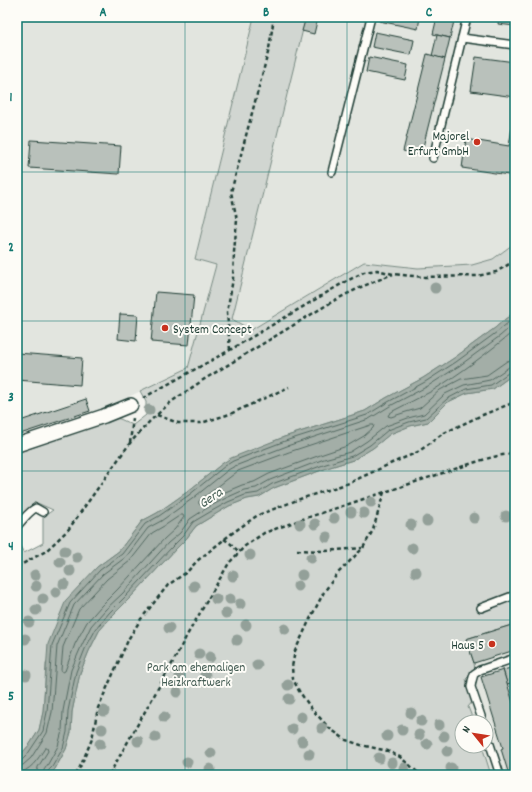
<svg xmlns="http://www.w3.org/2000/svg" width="532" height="792" font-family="Dekko,sans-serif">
<rect width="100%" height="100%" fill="#f4f4ef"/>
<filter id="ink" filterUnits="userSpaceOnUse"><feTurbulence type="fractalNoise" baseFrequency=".025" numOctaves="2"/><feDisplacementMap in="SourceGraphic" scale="8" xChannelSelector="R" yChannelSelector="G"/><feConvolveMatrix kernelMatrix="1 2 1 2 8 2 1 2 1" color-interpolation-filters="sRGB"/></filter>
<g filter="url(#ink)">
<g fill="#e2e5df">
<path d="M 17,17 L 254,17 L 195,259 L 216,265 L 188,368 L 110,406 L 17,439 Z"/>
<path d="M 306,17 L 499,17 L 498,24 L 515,26 L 515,241 L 512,245 L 493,259 L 472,265 L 418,268 L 364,262 L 251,330 L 232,319 Z"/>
<path d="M 515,576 L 515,775 L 491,775 L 482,746 L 486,746 L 486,722 L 474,722 L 468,707 L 471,693 L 467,685 L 438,601 Z"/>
</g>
<g fill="#d1d6d1" stroke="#788a82">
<path d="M 254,17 L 306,17 L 232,319 L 251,330 L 364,262 L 418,268 L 472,265 L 493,259 L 512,245 L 515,241 L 515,312 L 504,320 L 495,328 L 454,358 L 423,378 L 386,398 L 365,411 L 284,437 L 223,463 L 187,492 L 157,513 L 142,521 L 119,551 L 97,567 L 46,664 L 43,712 L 39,730 L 30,744 L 17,759 L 17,541 L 24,553 L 43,543 L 43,517 L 53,510 L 35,502 L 17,521 L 17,453 L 59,438 L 111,417 L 120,419 L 133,425 L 146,415 L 146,402 L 140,391 L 188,368 L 216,265 L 195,259 Z"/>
<path d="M 515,373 L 515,624 L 466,639 L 474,663 L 475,670 L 466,679 L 473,701 L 468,707 L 474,722 L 462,722 L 462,746 L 482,746 L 491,775 L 50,775 L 55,769 L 66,749 L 71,732 L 72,712 L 80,673 L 89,651 L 99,631 L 112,616 L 129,599 L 175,550 L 186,539 L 196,526 L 229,506 L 247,499 L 259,497 L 274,488 L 327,468 L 353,460 L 373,448 L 390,434 L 410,426 L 428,422 L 448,402 L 467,393 L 493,389 Z"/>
<path d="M 515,682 L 515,688 L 512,689 L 515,698 L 515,709 L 507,684 Z"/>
</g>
<path fill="#a3aea7" stroke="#6e8179" d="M 515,312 L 515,373 L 493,389 L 467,393 L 448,402 L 428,422 L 410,426 L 390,434 L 373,448 L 353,460 L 327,468 L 274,488 L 259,497 L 247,499 L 229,506 L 196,526 L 186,539 L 175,550 L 129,599 L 112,616 L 99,631 L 89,651 L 80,673 L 72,712 L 71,732 L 66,749 L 55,769 L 50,775 L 17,775 L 17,759 L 30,744 L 39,730 L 43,712 L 48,644 L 66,600 L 97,567 L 119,551 L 142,521 L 157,513 L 187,492 L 223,463 L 231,458 L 284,437 L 365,411 L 386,398 L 423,378 L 454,358 L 495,328 L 504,320 Z"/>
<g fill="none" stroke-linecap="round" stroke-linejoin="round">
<g stroke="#546a62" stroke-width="1">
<path d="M 515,330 C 489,352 461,373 432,391 C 419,398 406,404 393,411 L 389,414 L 388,416 L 391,417 L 406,412 L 420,408 L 440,390 L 461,379 L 487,375 L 507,361 L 515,359"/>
<path d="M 371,425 L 374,425 L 373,428 L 364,436 L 347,446 L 323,454 L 269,474 L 254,482 L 242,485 L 223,493 L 201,505 L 199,504 L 199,501 L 238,471 L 289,452 Z"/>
<path d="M 181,515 L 183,515 L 184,517 L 175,529 L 164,539 L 118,589 L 101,606 L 87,622 L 75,644 L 65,671 L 63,672 L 62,672 L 61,670 L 63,647 L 79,609 L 107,579 L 130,561 L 152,533 L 164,526 Z"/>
<path d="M 17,762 L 21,761 L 27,755 L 43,731 L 47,712 L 52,645 L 70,603 L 100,570 L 122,554 L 145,524 L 159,516 L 189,495 L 225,466 L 233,461 L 285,441 L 367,415 L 388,402 L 425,382 L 456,362 L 497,332 L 515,317"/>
<path d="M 17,767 L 23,765 L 31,758 L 47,733 L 52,712 L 57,646 L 74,605 L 103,574 L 126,557 L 148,528 L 161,521 L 192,499 L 228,470 L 235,466 L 287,446 L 369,419 L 390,406 L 428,386 L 459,366 L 500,336 L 515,323"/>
<path d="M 17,773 C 30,772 38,759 45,748 L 47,748 L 48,751 L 38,767 L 37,775"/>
<path d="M 43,775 L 44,770 L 48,764 L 58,746 L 62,731 L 63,711 L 71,670 L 81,647 L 91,626 L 105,610 L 123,593 L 168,543 L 180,533 L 190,519 L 207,508 L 226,498 L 244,490 L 256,488 L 270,480 L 324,459 L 350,452 L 367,441 L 386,426 L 408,418 L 424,414 L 445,394 L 464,385 L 490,380 L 509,367 L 515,365"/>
<path d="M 48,775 L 48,771 L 52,767 L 63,748 L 67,732 L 68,711 L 76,672 L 85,649 L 96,629 L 109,613 L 126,596 L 172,547 L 183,536 L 193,522 L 210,512 L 228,502 L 245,495 L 258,493 L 272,484 L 326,464 L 352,456 L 370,445 L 388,430 L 409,422 L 426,418 L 447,399 L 466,389 L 491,385 L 511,371 L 515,370"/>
</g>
</g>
<g fill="#b9c1bb" stroke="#1f3d34">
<path d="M 306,17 L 318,17 L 314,34 L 302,31 Z"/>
<path d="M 379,17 L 420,17 L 418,29 L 379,21 Z"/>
<path d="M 437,17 L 455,17 L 450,38 L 433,34 Z"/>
<path d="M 499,17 L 515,17 L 515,26 L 498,24 Z"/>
<path d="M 375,32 L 414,40 L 411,55 L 372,47 Z"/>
<path d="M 437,35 L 450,38 L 445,59 L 432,56 Z"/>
<path d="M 427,54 L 445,59 L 421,155 L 403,151 Z"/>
<path d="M 369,57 L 408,65 L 405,80 L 366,72 Z"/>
<path d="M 476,57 L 515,62 L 515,97 L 471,91 Z"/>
<path d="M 515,108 L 515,176 L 462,168 L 466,139 L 509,146 Z"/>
<path d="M 31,140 L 121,146 L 119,174 L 29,168 Z"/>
<path d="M 156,292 L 194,295 L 189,345 L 151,342 Z"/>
<path d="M 120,314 L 138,315 L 136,341 L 118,339 Z"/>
<path d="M 17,353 L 82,358 L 80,385 L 17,380 Z"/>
<path d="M 86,399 L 90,411 L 17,435 L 17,422 Z"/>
<path d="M 515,624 L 515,650 L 474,663 L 466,639 Z"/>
<path d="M 515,667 L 515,682 L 507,684 L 503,670 Z"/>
<path d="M 503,670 L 515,709 L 515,775 L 509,775 L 501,749 L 503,748 L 481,677 Z"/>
</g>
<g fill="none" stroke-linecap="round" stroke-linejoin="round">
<defs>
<g id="lane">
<path d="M 462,38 L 515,45"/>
<path d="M 433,158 L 467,17"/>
<path d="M 332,172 L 371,17"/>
<path d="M 17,526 C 23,520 29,511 36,508 L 43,512"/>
<path d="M 481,608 L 515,595"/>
<path d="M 483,722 L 471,687 L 472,681 L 474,674 L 480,670 L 515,658"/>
<path d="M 486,732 L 500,775"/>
</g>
<path id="street" d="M 17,445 L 104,416 L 131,405"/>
</defs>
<use href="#lane" stroke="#1f3d34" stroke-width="10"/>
<use href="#street" stroke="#1f3d34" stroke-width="16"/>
<g stroke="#1f3d34" stroke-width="2.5" stroke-dasharray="4 3" stroke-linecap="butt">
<path d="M 230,350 L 227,312 L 233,279 L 234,252 L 237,220 L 231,192 L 269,49 L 274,17"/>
<path d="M 143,398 L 230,350 L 343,283 L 364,272 L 377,270 L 393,274 L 423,277 L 477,276 L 496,272 L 511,263 L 515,259"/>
<path d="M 157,415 L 178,423 L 201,423 L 230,414 L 289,387"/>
<path d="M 130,443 L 133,418"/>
<path d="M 508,454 L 515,450"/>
<path d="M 384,492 L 373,530 L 363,548 L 338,573 L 324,592 L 310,619 L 295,651 L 292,667 L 293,679 L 299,691 L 311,708 L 329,728 L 346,740 L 361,745 L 388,751 L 400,757 L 414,769 L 420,775"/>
<path d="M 224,539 L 231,544 L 239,552"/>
<path d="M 297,550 L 325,551 L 362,548"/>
<path d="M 17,567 L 46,551 L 68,530 L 130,443 L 150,421 L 171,402 L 203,380 L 335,300 L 361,287 L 393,274"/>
<path d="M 76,775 L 81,765 L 92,739 L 98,708 L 129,638 L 141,619 L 168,585 L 187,572 L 197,561 L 231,534 L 258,515 L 300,499 L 349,483 L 392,463 L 418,452 L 442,434 L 480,416 L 515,402"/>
<path d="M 109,775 L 173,662 L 186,637 L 229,563 L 245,546 L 264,533 L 297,521 L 476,462 C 489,458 501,454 515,454"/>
</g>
<use href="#lane" stroke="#fdfcf7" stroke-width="7"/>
<use href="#street" stroke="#fdfcf7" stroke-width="13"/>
</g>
<g fill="#93a099">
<circle cx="435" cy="288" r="5.5"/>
<circle cx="149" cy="410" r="5.5"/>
<circle cx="371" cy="502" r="5.5"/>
<circle cx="351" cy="512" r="5.5"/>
<circle cx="364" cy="513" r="5.5"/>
<circle cx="506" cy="516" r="5.5"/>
<circle cx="334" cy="518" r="5.5"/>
<circle cx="474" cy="518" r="5.5"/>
<circle cx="427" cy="521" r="5.5"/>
<circle cx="300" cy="524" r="5.5"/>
<circle cx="315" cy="524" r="5.5"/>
<circle cx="411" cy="525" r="5.5"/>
<circle cx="327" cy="537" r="5.5"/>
<circle cx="412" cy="548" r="5.5"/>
<circle cx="65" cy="551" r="5.5"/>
<circle cx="250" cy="555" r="5.5"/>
<circle cx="77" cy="557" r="5.5"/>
<circle cx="311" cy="558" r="5.5"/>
<circle cx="60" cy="562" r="5.5"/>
<circle cx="70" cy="571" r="5.5"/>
<circle cx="416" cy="572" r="5.5"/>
<circle cx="35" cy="575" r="5.5"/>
<circle cx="302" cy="575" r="5.5"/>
<circle cx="233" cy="576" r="5.5"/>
<circle cx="64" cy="584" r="5.5"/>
<circle cx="36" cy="586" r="5.5"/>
<circle cx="194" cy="586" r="5.5"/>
<circle cx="298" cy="586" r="5.5"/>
<circle cx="56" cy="592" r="5.5"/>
<circle cx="43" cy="599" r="5.5"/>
<circle cx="216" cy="599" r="5.5"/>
<circle cx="230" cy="599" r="5.5"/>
<circle cx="240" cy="604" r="5.5"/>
<circle cx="36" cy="610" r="5.5"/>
<circle cx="226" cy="613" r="5.5"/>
<circle cx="29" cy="622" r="5.5"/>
<circle cx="246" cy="625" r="5.5"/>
<circle cx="169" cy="628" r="5.5"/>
<circle cx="285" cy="629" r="5.5"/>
<circle cx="25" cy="639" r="5.5"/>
<circle cx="237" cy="640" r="5.5"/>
<circle cx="199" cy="654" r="5.5"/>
<circle cx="210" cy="657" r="5.5"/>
<circle cx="257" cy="665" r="5.5"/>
<circle cx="26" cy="675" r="5.5"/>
<circle cx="205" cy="675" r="5.5"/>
<circle cx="180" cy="677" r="5.5"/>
<circle cx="288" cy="685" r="5.5"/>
<circle cx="177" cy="692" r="5.5"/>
<circle cx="289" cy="699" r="5.5"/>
<circle cx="104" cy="711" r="5.5"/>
<circle cx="411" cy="713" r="5.5"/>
<circle cx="164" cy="717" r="5.5"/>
<circle cx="301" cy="717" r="5.5"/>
<circle cx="421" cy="721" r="5.5"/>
<circle cx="439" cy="725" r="5.5"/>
<circle cx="322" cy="728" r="5.5"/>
<circle cx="102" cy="729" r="5.5"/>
<circle cx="292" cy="729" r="5.5"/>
<circle cx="402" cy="730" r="5.5"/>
<circle cx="419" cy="735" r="5.5"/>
<circle cx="387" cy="736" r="5.5"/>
<circle cx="444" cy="736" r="5.5"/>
<circle cx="155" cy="737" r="5.5"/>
<circle cx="138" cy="741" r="5.5"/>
<circle cx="302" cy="741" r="5.5"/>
<circle cx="100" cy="744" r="5.5"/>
<circle cx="427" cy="744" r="5.5"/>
<circle cx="447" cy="751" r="5.5"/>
<circle cx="211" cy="753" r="5.5"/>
<circle cx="309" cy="754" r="5.5"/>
<circle cx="379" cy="758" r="5.5"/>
<circle cx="187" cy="762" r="5.5"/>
<circle cx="392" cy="763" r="5.5"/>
<circle cx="404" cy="768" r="5.5"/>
<circle cx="451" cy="768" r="5.5"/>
<circle cx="210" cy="769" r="5.5"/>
</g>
</g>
<path fill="none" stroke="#0f766e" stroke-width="1" stroke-opacity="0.55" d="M 185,17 L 185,775M 347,17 L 347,775M 17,172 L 515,172M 17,321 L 515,321M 17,471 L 515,471M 17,620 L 515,620"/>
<g fill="#c8321e" stroke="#fdfcf7" stroke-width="1.5">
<circle cx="477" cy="142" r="4"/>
<circle cx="165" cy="328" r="4"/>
<circle cx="492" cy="644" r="4"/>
</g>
<g text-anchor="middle" stroke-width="4" stroke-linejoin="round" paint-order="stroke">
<g font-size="13" fill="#1f3d34" stroke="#fdfcf7" text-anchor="end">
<text x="469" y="140">Majorel<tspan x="469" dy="15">Erfurt GmbH</tspan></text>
<text x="173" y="333" text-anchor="start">System Concept</text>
<text x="484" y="649">Haus 5</text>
</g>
<g font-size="13" fill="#435c53" stroke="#fdfcf7">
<text x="196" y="671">Park am ehemaligen<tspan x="196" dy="15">Heizkraftwerk</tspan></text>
</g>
<g font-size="14" font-style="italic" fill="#475f56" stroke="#fdfcf7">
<text transform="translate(210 497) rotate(-34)" y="5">Gera</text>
</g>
</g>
<rect width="532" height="792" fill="none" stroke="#fdfcf7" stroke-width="44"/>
<g transform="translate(474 734) rotate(300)"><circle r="19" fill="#fdfcf7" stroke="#a4b0a9"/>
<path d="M0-3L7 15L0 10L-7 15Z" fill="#c8321e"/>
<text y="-6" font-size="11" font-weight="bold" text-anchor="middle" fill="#1f3d34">N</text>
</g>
<rect x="22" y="22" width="488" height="748" fill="none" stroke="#0f766e" stroke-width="1.5"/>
<g font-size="13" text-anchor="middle" font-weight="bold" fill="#0f766e">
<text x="103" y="16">A</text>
<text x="266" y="16">B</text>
<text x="429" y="16">C</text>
<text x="11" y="101">1</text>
<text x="11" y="251">2</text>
<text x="11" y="401">3</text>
<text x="11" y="550">4</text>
<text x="11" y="700">5</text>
</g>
</svg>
